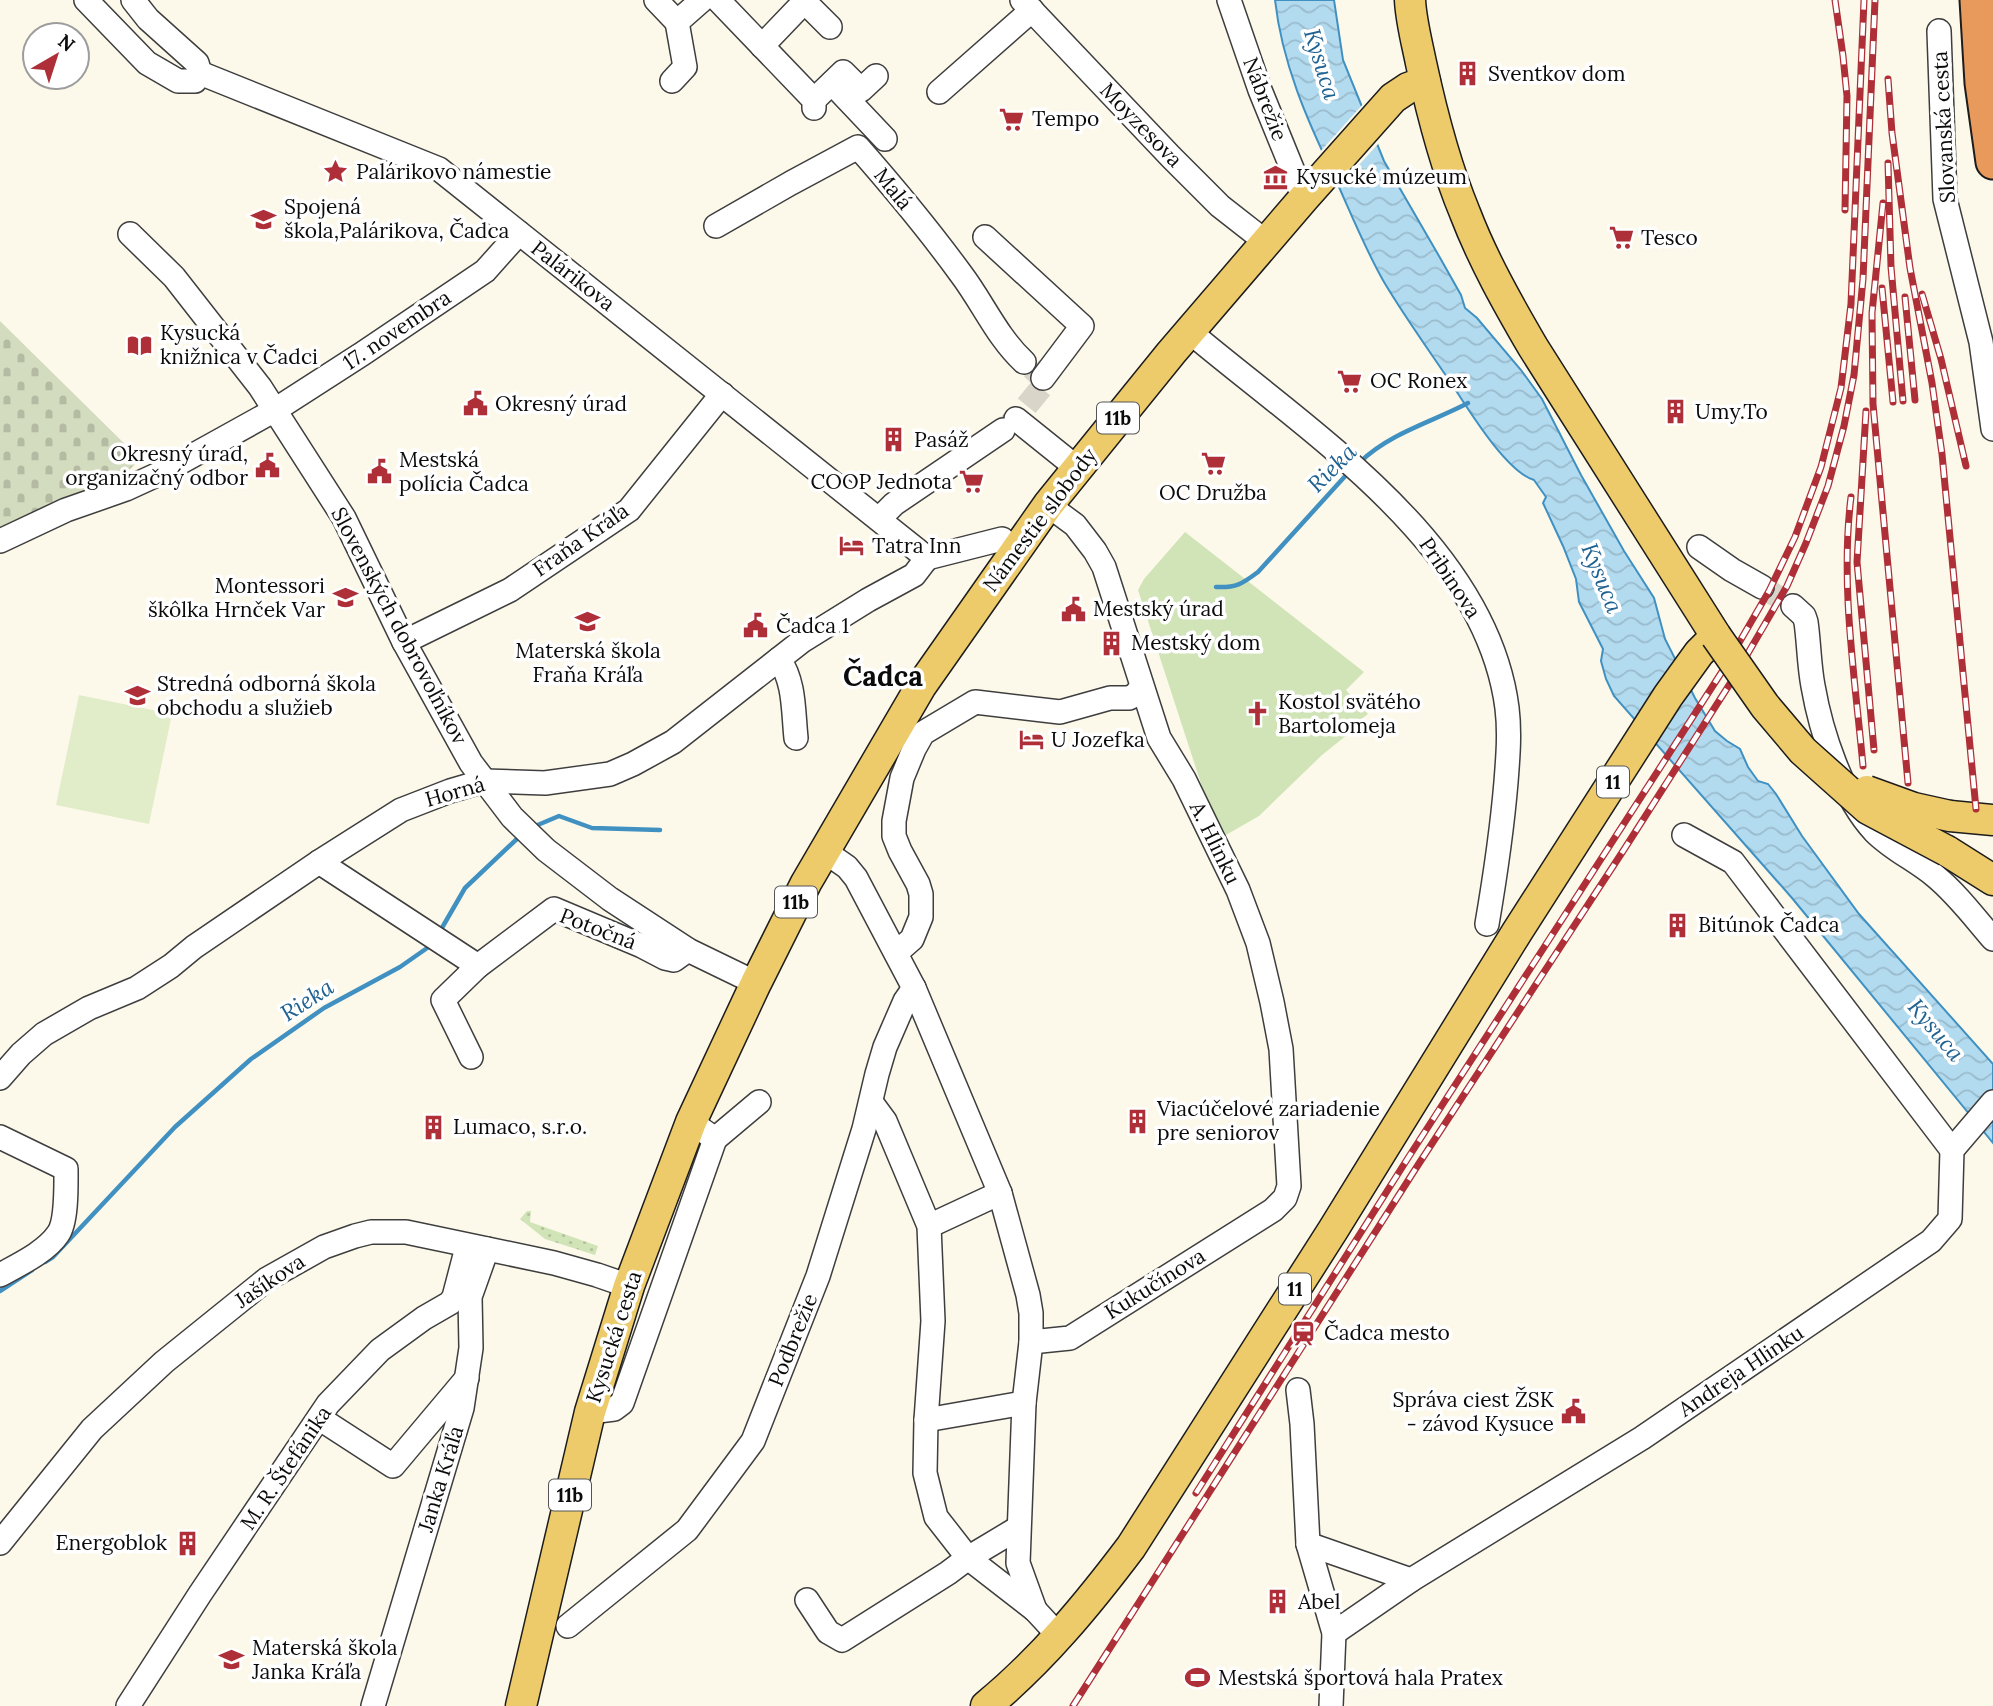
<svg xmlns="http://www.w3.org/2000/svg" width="1993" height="1706" font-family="Lora,serif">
<defs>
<pattern id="grass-dots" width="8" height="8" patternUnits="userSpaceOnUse" patternTransform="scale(1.75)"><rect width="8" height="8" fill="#d0e4b7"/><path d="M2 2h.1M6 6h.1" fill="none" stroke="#b1c29c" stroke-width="1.8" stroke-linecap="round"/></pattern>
<pattern id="cemetery-stones" width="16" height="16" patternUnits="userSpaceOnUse" patternTransform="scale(1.75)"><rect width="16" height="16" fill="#d3dcbe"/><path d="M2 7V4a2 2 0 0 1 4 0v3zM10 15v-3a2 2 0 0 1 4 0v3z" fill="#b4bba2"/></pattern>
<pattern id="water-waves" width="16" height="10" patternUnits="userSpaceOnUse" patternTransform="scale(1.75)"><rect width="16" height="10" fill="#b3dbf0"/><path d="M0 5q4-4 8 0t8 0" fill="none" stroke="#9bc"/></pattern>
</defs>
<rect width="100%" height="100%" fill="#fdf9ea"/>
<path fill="url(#grass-dots)" d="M 527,1211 L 531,1211 L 530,1222 L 598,1246 L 595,1255 L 545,1239 L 520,1219 Z"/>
<path fill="url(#cemetery-stones)" d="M 0,321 L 140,459 L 119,480 L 0,530 Z"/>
<path fill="#d0e4b7" d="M 1185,532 L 1364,672 L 1346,690 L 1368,714 L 1345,731 L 1347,735 L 1322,755 L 1259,816 L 1219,839 L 1138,590 L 1144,579 Z"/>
<path fill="#e1ecc8" d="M 79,695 L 172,714 L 149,824 L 56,805 Z"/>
<path fill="url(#water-waves)" stroke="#4091c1" stroke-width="2" d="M 1275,0 L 1334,0 L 1343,60 L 1384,161 L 1439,256 L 1461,295 L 1465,308 L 1477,318 L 1521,370 L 1542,399 L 1581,475 L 1624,551 L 1654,598 L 1665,639 L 1695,698 L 1715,731 L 1727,741 L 1740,749 L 1748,767 L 1758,781 L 1768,784 L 1776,794 L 1802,836 L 1859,914 L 1993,1064 L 1993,1143 L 1792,898 L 1614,696 L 1606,679 L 1601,661 L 1603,649 L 1579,602 L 1576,579 L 1563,546 L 1543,503 L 1546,497 L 1534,480 C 1507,472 1470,412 1455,389 C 1431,353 1406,319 1384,282 C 1365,249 1350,211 1334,176 C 1307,120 1282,63 1275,0 Z"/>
<path fill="#fdf9ea" d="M 1364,103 L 1380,142 L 1336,190 L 1319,153 Z"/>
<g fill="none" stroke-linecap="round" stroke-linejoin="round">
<g stroke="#4091c1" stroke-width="4.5">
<path d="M 1360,462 C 1390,433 1432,422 1468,403"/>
<path d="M 1216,587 C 1236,588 1242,584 1258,572 L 1348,473"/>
<path d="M 533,827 L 559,816 L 592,828 L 660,830"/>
<path d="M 439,933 L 465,888 L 520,836"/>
<path d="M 45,1262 L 53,1257 L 175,1127 L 251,1059 L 324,1008 L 400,967 L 430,946"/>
<path d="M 0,1291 L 32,1270"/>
</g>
<g stroke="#d9d5c9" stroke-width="23" stroke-dasharray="23 11" stroke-linecap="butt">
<path d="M 1003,430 L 1016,419 L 1046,382 L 1032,368"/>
<path d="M 1762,587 L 1793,606"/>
</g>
<defs>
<g id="minor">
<path d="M 86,0 L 147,63 L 178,81 L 195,81 L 200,73"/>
<path d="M 133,0 L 148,19 L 197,63 L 200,73"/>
<path d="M 656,0 L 677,22"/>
<path d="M 718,0 L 814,100 L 814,108"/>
<path d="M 1022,0 L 1171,157 L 1220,206 L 1266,242"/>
<path d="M 1229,0 L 1260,90 L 1304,198"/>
<path d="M 805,2 L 830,27"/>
<path d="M 1939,31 L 1945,199 L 1981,342 L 1993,429"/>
<path d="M 762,46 L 806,0"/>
<path d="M 200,73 L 439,169 L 927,558"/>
<path d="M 672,81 L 685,67 L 677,22 L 702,0"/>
<path d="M 832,83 L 885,139"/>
<path d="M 939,92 L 1032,10"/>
<path d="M 814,100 L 843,72 L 861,90 L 876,76"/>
<path d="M 716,226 L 791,183 L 858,147 C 894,188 929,230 961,274 C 983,303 997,337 1024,362"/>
<path d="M 130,234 L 174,277 L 260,387 L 344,518 L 404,642 L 471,763 L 512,817 L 546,850 L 610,899 L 688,950 L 756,983"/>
<path d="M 985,237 L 1082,326 L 1043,378"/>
<path d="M 1190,332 C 1306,430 1486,544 1507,708 C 1510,732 1508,757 1506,782 C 1502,830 1495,877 1487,924"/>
<path d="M 1016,419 L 1077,468"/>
<path d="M 879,519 L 894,504 L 1003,430"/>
<path d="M 0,541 L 66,510 L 126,489 L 163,472 L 275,410 L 362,354 L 485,271 L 519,233"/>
<path d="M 1699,547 L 1732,570 L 1762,587"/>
<path d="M 927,558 L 1002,539"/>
<path d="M 1793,606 L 1804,616 L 1806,622 C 1809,643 1809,665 1813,686 C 1821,732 1842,797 1875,832 C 1893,850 1916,860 1935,876 C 1957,894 1974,917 1993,939"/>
<path d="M 404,642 L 510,590 L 629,510 L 722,394"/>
<path d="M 779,659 C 795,683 793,710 796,738"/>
<path d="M 1684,835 L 1733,862 L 1952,1150"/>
<path d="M 824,851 L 847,867 L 856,878 L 914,988 L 1000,1193 L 1028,1295 L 1031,1313 L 1031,1342 L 1024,1403 L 1018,1563 L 1035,1610"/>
<path d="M 319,862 L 478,966 L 554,909 L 642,946 L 665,958 L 674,960 L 688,950"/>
<path d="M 896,953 L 912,939 L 921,917 L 921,894 L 918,884 L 900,851 L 894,836 L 894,821 L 902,778 L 914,749 L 923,733 L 975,702 L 1060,712 L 1110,698 L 1129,698 L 1135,695 L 1141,688"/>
<path d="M 471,1057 L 443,1000 L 478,966"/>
<path d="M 0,1078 L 21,1054 L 44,1034 L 89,1008 L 137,988 L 171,966 L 194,947 L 319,862 L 401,810 L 450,791 L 484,781 L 545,783 L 610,774 L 633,764 L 673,742 L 802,641 L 868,600 L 914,575 L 927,558"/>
<path d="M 871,1102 L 885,1121 L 929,1226 L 933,1321 L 926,1420 L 925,1473 L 936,1517 L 968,1558 L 1035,1610 L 1059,1636"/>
<path d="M 0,1137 L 66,1169 C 66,1184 67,1222 58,1234 C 46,1252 18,1265 0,1275"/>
<path d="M 715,1139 L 759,1102"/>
<path d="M 929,1226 L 1000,1193"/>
<path d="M 1031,1342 L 1070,1338 L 1273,1210 L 1285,1198 L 1289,1186 L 1281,1049 L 1272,1002 L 1258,943 L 1238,890 L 1184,779 L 1159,738 L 1104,567 L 1095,551 L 1075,525 L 1048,505"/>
<path d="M 1298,1390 L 1302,1424 L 1308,1544 L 1334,1633 L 1331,1706"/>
<path d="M 590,1412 L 614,1409 L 622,1403 L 715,1139 L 691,1122"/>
<path d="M 319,1418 L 393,1466 L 467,1378"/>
<path d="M 926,1420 L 1024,1403"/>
<path d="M 0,1543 L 92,1429 L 164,1362 L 267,1279 L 324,1247 L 355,1236 L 371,1232 L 406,1232 L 554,1263 L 597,1275 L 629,1286"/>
<path d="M 1308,1544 L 1411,1580"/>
<path d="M 807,1600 L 828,1632 L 842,1640 L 948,1573 L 968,1558 L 1018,1528"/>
<path d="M 568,1626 L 687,1530 L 753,1441 L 818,1276 L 864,1129 L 877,1074 L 885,1047 L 905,1001 L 914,988"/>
<path d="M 1334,1633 L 1411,1580 L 1642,1438 L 1931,1241 L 1950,1219 L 1952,1150 L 1993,1102"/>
<path d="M 128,1706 L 200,1594 L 328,1404 L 380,1350 L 424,1318 L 450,1303 L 454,1297 L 465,1255"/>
<path d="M 373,1706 L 462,1408 L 471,1348 L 470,1297 L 487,1249"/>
</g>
<g id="major">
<path d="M 1950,816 L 1993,820"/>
<path d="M 1947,851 L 1993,880"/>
<path d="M 521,1706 L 590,1412 L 629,1286 L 691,1122 L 756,983 L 806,883 L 921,686 L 1048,505 L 1171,353 L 1304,198 L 1393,98 L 1408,88 L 1425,82"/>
<path d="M 986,1706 C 1042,1660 1088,1604 1131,1547 L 1333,1230 L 1517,932 L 1668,696 L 1699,653 L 1716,636 L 1533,347 C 1508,304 1483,260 1465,213 C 1445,165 1432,114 1421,63 C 1417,43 1411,21 1410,0"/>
</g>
<path id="highway" d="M 1977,0 L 1982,83 L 1993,162"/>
</defs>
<use href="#minor" stroke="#3e3e3e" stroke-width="26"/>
<use href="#major" stroke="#1c1c1c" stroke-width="33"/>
<use href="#highway" stroke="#1c1c1c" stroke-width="37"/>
<use href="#minor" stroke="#fff" stroke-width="23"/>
<use href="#major" stroke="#edca6a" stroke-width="30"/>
<use href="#highway" stroke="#e89a5d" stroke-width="33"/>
<defs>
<g id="rail">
<path d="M 1835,0 L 1843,56 L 1847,96 L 1845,210"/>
<path d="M 1888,79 L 1892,133 L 1910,268 L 1932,383 L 1942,454 L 1976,809"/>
<path d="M 1888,163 L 1891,267 L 1903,401"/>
<path d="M 1883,203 L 1872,313 L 1873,404 L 1908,783"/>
<path d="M 1882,288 L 1893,402"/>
<path d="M 1922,294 L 1941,359 L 1966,466"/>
<path d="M 1905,297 L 1915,400"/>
<path d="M 1866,411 L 1857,562 L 1874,750"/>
<path d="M 1851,497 C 1840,586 1855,677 1863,766"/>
<path d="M 1196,1493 L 1408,1158 L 1725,667 L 1769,591 L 1795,537 L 1821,467 L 1841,388 L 1851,304 L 1864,0"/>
<path d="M 1073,1706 L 1418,1165 L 1625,848 L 1733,679 L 1787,586 L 1806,543 L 1828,486 L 1844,426 L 1854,375 L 1863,279 L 1875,0"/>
</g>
</defs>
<use href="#rail" stroke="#ae2f38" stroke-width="7"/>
<use href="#rail" stroke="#fff" stroke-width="4.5" stroke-dasharray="13" stroke-linecap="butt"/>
<defs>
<g id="major-bridge">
<path d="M 1716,636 L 1765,706 L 1803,751 L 1868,809 L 1947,851"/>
<path d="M 1867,791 L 1914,808 L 1950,816"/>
</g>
</defs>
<use href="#major-bridge" stroke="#1c1c1c" stroke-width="33" stroke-linecap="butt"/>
<use href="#major-bridge" stroke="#edca6a" stroke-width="30"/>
</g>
<defs>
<symbol id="building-bare" viewBox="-9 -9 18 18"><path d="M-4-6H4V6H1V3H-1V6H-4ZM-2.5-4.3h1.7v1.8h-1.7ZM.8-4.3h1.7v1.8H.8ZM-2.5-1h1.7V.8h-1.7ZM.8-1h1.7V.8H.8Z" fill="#ae2f38" stroke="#fff" stroke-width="2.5" paint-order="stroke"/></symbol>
<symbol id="supermarket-bare" viewBox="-9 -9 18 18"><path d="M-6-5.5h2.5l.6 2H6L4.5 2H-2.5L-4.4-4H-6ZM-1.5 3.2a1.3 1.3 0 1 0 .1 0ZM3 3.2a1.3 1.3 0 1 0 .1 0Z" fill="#ae2f38" stroke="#fff" stroke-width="2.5" paint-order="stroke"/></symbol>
<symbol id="sight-bare" viewBox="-9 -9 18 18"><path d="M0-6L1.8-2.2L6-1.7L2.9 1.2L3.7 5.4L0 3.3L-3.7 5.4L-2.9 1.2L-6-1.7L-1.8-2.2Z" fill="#ae2f38" stroke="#fff" stroke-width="2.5" paint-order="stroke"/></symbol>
<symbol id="museum-bare" viewBox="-9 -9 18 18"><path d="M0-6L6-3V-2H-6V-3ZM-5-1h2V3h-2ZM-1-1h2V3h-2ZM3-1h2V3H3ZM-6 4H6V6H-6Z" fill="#ae2f38" stroke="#fff" stroke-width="2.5" paint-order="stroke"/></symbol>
<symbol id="school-bare" viewBox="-9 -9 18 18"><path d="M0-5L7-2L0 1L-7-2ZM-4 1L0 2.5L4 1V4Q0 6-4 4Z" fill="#ae2f38" stroke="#fff" stroke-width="2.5" paint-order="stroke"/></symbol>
<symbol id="library-bare" viewBox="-9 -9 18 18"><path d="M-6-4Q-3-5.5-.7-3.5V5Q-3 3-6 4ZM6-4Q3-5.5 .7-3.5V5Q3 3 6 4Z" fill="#ae2f38" stroke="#fff" stroke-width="2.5" paint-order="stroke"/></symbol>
<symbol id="civic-bare" viewBox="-9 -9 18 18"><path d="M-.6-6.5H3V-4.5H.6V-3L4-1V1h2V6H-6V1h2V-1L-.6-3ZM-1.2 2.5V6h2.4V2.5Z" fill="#ae2f38" stroke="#fff" stroke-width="2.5" paint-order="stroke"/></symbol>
<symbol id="hotel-bare" viewBox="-9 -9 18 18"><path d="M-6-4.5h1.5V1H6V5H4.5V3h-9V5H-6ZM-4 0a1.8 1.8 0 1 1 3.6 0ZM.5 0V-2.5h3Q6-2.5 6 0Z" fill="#ae2f38" stroke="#fff" stroke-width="2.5" paint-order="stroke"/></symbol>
<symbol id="church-bare" viewBox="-9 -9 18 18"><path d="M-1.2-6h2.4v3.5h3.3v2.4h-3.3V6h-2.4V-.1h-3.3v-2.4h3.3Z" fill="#ae2f38" stroke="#fff" stroke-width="2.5" paint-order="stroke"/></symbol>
<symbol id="station-bare" viewBox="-9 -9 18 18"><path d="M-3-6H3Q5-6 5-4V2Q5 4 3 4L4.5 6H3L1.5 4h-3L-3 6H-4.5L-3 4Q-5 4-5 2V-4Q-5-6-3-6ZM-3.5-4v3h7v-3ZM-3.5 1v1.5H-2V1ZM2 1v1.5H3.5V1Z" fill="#ae2f38" stroke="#fff" stroke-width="2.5" paint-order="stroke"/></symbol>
<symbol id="stadium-bare" viewBox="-9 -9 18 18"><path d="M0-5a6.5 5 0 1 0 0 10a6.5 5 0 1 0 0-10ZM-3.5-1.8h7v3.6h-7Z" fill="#ae2f38" stroke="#fff" stroke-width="2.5" paint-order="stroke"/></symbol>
</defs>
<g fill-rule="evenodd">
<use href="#building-bare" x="1450" y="56" width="35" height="35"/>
<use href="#supermarket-bare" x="994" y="102" width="35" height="35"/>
<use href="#sight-bare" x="318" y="154" width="35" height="35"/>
<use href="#museum-bare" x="1258" y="160" width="35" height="35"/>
<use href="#school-bare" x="246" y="202" width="35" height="35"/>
<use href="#supermarket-bare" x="1604" y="220" width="35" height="35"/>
<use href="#library-bare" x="122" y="328" width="35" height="35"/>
<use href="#supermarket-bare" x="1332" y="364" width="35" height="35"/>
<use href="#civic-bare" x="458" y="386" width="35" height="35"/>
<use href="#building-bare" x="1658" y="394" width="35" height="35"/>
<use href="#building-bare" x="876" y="422" width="35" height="35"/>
<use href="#supermarket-bare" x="1196" y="446" width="35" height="35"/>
<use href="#civic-bare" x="250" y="448" width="35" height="35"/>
<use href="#civic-bare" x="362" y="454" width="35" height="35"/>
<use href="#supermarket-bare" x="954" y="464" width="35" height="35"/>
<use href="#hotel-bare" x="834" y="528" width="35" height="35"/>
<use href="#school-bare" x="328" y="580" width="35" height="35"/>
<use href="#civic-bare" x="1056" y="592" width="35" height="35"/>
<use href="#school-bare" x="570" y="604" width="35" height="35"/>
<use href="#civic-bare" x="738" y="608" width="35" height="35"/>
<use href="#building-bare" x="1094" y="626" width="35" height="35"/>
<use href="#school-bare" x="120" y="678" width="35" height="35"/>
<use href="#church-bare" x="1240" y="696" width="35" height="35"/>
<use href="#hotel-bare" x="1014" y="722" width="35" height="35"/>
<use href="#building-bare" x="1660" y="908" width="35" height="35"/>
<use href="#building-bare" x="1120" y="1104" width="35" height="35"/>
<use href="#building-bare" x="416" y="1110" width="35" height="35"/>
<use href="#station-bare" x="1286" y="1316" width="35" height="35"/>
<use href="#civic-bare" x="1556" y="1394" width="35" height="35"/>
<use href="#building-bare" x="170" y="1526" width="35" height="35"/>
<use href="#building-bare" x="1260" y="1584" width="35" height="35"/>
<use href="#school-bare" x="214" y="1642" width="35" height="35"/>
<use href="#stadium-bare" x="1180" y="1660" width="35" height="35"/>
</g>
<g text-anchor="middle" stroke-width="7" stroke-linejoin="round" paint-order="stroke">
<g fill="#fff" stroke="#545454" stroke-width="2">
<rect x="1097" y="402.5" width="42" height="31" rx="5"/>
<rect x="1597" y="766.5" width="32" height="31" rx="5"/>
<rect x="775" y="886.5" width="42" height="31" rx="5"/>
<rect x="1279" y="1273.5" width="32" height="31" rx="5"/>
<rect x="549" y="1479.5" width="42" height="31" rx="5"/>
</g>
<g font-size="19" font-weight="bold" fill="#0b0b0b">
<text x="1118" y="425">11b</text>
<text x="1613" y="789">11</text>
<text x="796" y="909">11b</text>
<text x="1295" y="1296">11</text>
<text x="570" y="1502">11b</text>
</g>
<g font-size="21" fill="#0b0b0b" stroke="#fff" text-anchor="start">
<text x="1488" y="81">Sventkov dom</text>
<text x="1032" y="126">Tempo</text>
<text x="356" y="179">Palárikovo námestie</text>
<text x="1296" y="184">Kysucké múzeum</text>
<text x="284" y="214">Spojená<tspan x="284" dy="24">škola,Palárikova, Čadca</tspan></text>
<text x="1641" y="245">Tesco</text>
<text x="160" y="340">Kysucká<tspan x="160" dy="24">knižnica v Čadci</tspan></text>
<text x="1370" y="388">OC Ronex</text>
<text x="495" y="411">Okresný úrad</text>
<text x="1695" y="419">Umy.To</text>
<text x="914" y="447">Pasáž</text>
<text x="248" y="461" text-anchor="end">Okresný úrad,<tspan x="248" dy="24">organizačný odbor</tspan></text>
<text x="399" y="467">Mestská<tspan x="399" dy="24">polícia Čadca</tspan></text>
<text x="952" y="489" text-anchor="end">COOP Jednota</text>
<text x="1213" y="500" text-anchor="middle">OC Družba</text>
<text x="872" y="553">Tatra Inn</text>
<text x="325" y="593" text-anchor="end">Montessori<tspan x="325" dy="24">škôlka Hrnček Var</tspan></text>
<text x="1093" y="616">Mestský úrad</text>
<text x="776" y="633">Čadca 1</text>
<text x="1131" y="650">Mestský dom</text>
<text x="588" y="658" text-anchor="middle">Materská škola<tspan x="588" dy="24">Fraňa Kráľa</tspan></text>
<text x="157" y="691">Stredná odborná škola<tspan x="157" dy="24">obchodu a služieb</tspan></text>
<text x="1278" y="709">Kostol svätého<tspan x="1278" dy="24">Bartolomeja</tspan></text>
<text x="1051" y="747">U Jozefka</text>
<text x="1698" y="932">Bitúnok Čadca</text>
<text x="1157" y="1116">Viacúčelové zariadenie<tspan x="1157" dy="24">pre seniorov</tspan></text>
<text x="453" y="1134">Lumaco, s.r.o.</text>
<text x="1324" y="1340">Čadca mesto</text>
<text x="1554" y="1407" text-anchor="end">Správa ciest ŽSK<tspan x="1554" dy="24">- závod Kysuce</tspan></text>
<text x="167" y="1550" text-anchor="end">Energoblok</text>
<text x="1298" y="1609">Abel</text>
<text x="252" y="1655">Materská škola<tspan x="252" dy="24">Janka Kráľa</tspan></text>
<text x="1218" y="1685">Mestská športová hala Pratex</text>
</g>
<g font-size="21" fill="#0b0b0b" stroke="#fff">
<text transform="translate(1265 99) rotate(69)" y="7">Nábrežie</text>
<text transform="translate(1141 125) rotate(46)" y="7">Moyzesova</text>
<text transform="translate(1944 127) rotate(-93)" y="7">Slovanská cesta</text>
<text transform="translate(893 189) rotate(51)" y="7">Malá</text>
<text transform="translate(573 276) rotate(38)" y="7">Palárikova</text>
<text transform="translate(397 330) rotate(-34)" y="7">17. novembra</text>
<text transform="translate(1040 520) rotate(-53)" y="7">Námestie slobody</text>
<text transform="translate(581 540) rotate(-35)" y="7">Fraňa Kráľa</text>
<text transform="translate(1450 578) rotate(56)" y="7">Pribinova</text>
<text transform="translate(399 626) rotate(62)" y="7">Slovenských dobrovoľníkov</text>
<text transform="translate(455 792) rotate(-16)" y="7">Horná</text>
<text transform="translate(1215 843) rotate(64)" y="7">A. Hlinku</text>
<text transform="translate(598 929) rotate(21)" y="7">Potočná</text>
<text transform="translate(270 1281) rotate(-34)" y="7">Jašíkova</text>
<text transform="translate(1155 1284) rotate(-32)" y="7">Kukučínova</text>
<text transform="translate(614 1337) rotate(-72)" y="7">Kysucká cesta</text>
<text transform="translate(793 1340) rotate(-68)" y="7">Podbrežie</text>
<text transform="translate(1741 1371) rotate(-34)" y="7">Andreja Hlinku</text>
<text transform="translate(286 1468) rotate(-56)" y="7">M. R. Štefánika</text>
<text transform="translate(441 1479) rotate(-73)" y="7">Janka Kráľa</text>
</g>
<g font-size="23" font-style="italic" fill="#206291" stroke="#fff">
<text transform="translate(1322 64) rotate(73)" y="8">Kysuca</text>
<text transform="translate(1332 468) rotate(-45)" y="8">Rieka</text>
<text transform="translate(1602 578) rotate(68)" y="8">Kysuca</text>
<text transform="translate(307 1000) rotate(-33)" y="8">Rieka</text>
<text transform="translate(1936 1030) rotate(50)" y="8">Kysuca</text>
</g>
<g font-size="28" font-weight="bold" fill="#0b0b0b" stroke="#fff">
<text x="883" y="686">Čadca</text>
</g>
</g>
<g transform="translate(56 56) rotate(39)"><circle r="33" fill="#ffffff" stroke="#9d9d9d" stroke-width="2"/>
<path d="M0-5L12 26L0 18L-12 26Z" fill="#ae2f38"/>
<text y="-10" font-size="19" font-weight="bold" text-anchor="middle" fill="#0b0b0b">N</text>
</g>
</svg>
